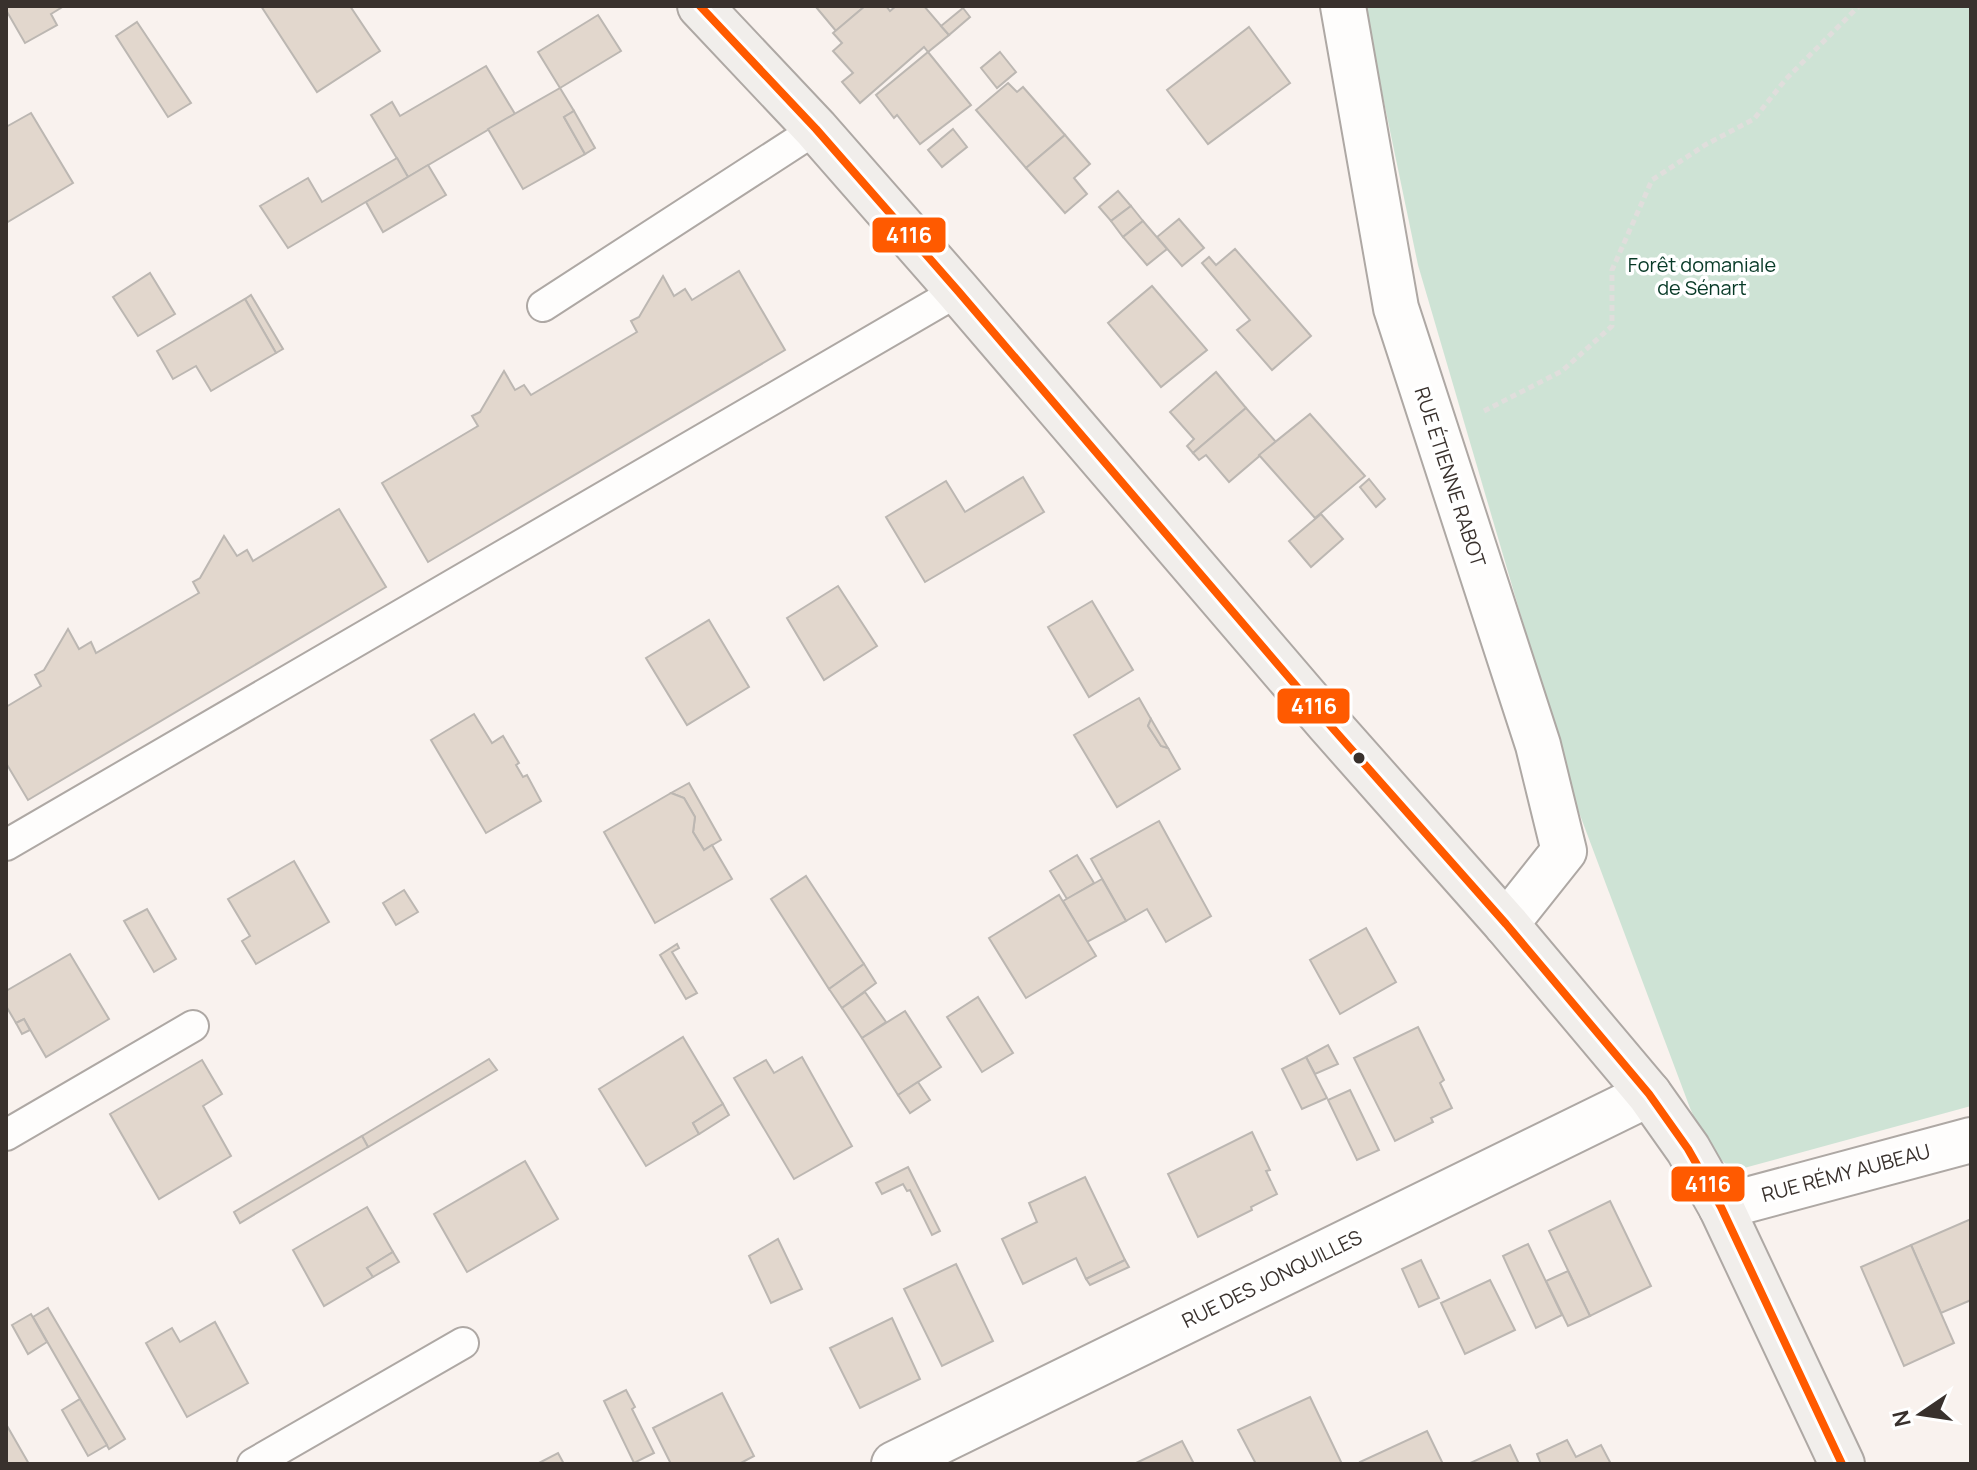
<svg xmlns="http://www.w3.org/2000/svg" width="1977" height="1470" font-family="Manrope,sans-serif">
<rect width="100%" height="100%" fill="#f9f2ee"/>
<path fill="#cee3d5" d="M 1364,6 L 1971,6 L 1971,1106 L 1733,1171 L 1707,1146 L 1690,1108 L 1577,807 L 1418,265 Z"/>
<g fill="#e2d7cd" stroke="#bcb7b2" stroke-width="2">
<path d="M 6,6 L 64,6 L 51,14 L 57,25 L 25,43 L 6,10 Z"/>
<path d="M 261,6 L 350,6 L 380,51 L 317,92 Z"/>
<path d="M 817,6 L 865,6 L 836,31 L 816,7 Z"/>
<path d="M 865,6 L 886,6 L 890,11 L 896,6 L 924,6 L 949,35 L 928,52 L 924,47 L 860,103 L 842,82 L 853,73 L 833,51 L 842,43 L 833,33 Z"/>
<path d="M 963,8 L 970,17 L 949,35 L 941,26 Z"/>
<path d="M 598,15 L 621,51 L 560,88 L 538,52 Z"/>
<path d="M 137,22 L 191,103 L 168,117 L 116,36 Z"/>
<path d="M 1249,27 L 1290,83 L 1208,144 L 1167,90 Z"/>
<path d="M 928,52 L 971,105 L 920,144 L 897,115 L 894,118 L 876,95 Z"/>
<path d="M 1000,52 L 1016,72 L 997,88 L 981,68 Z"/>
<path d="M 486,66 L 515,114 L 408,177 L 371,115 L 392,102 L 400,116 Z"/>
<path d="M 1008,83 L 1017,92 L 1023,87 L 1065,135 L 1026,168 L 976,110 Z"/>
<path d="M 560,88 L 574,111 L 564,117 L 585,154 L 523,189 L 488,129 Z"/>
<path d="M 574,111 L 595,148 L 585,154 L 564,117 Z"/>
<path d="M 31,113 L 73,183 L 6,223 L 6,127 Z"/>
<path d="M 953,129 L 967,147 L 942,167 L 928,150 Z"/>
<path d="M 1065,135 L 1090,164 L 1074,178 L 1087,194 L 1065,213 L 1026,168 Z"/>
<path d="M 397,158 L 408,177 L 288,248 L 260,206 L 308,178 L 322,202 Z"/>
<path d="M 428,165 L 446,195 L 383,232 L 366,202 Z"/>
<path d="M 1118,191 L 1131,206 L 1111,221 L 1099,207 Z"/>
<path d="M 1131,206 L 1143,221 L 1123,237 L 1111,221 Z"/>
<path d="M 1179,219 L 1204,248 L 1182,266 L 1157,237 Z"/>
<path d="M 1143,221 L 1167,249 L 1147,265 L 1123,237 Z"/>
<path d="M 1235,249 L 1311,336 L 1272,370 L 1237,330 L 1250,320 L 1202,263 L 1209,257 L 1216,265 Z"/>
<path d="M 739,271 L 785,350 L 428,562 L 382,483 L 478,426 L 472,416 L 480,412 L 504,371 L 515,390 L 524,385 L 531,395 L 637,332 L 631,321 L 639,317 L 663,276 L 674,296 L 685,289 L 692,300 Z"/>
<path d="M 150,273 L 175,314 L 138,336 L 113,297 Z"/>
<path d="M 1152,286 L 1207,350 L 1161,387 L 1108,323 Z"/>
<path d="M 251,295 L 283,349 L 276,353 L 245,299 Z"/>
<path d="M 245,299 L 276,353 L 211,391 L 196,366 L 173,379 L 157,351 Z"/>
<path d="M 1216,372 L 1246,408 L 1193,453 L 1187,446 L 1194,439 L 1170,412 Z"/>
<path d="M 1246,408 L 1276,442 L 1229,482 L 1206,455 L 1199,460 L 1193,453 Z"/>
<path d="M 1310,414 L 1365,476 L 1315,518 L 1259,455 Z"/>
<path d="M 1023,477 L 1044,512 L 925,582 L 886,517 L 946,481 L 965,512 Z"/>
<path d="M 1369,479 L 1385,499 L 1376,507 L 1360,487 Z"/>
<path d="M 339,509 L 386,587 L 28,800 L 6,763 L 6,707 L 41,686 L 35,675 L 44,670 L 68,629 L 79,649 L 91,642 L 96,653 L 199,593 L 193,582 L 200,578 L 224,536 L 237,556 L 247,550 L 253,561 Z"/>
<path d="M 1321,514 L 1343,539 L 1311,567 L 1289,541 Z"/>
<path d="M 838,586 L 877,646 L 824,680 L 787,618 Z"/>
<path d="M 1092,601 L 1133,670 L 1089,697 L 1048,627 Z"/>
<path d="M 709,620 L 749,687 L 687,725 L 646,658 Z"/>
<path d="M 1139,698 L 1151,719 L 1148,726 L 1161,746 L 1168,748 L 1180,769 L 1117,807 L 1074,735 Z"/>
<path d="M 474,714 L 492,743 L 503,736 L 519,763 L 516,765 L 523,777 L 527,775 L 541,801 L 486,833 L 431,740 Z"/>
<path d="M 1151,719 L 1168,748 L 1161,746 L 1148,726 Z"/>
<path d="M 689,783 L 721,840 L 704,850 L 693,832 L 695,817 L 684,798 L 671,793 Z"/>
<path d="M 671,793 L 684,798 L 695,817 L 693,832 L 704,850 L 712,845 L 732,879 L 655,923 L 604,832 Z"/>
<path d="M 1159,821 L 1211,916 L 1166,942 L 1147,909 L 1126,921 L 1091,859 Z"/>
<path d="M 1077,855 L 1094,883 L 1067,899 L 1050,871 Z"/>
<path d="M 294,861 L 329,922 L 256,964 L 242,941 L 250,936 L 228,899 Z"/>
<path d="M 806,876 L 864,964 L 829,989 L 771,899 Z"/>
<path d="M 1102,879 L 1126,921 L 1087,942 L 1063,901 Z"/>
<path d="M 404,890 L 418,912 L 396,925 L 383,903 Z"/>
<path d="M 1059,895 L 1096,956 L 1026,998 L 989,938 Z"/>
<path d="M 147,909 L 176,959 L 154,972 L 124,921 Z"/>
<path d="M 1366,928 L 1396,982 L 1340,1014 L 1310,960 Z"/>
<path d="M 677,944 L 679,948 L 672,952 L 697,993 L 686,999 L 660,955 Z"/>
<path d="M 70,954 L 109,1019 L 46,1057 L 24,1019 L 16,1023 L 6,1006 L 6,991 Z"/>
<path d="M 864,964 L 876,983 L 842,1008 L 829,989 Z"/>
<path d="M 865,992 L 886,1022 L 862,1038 L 842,1008 Z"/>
<path d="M 978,997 L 1013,1053 L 982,1072 L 947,1017 Z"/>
<path d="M 905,1011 L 941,1067 L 898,1095 L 862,1038 Z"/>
<path d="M 24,1019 L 30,1030 L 22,1034 L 16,1023 Z"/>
<path d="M 1418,1027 L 1444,1080 L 1440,1083 L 1452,1108 L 1431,1118 L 1433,1122 L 1395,1141 L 1354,1058 Z"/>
<path d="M 683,1037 L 723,1104 L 693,1123 L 699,1134 L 646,1166 L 599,1089 Z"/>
<path d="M 1328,1045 L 1338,1064 L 1315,1074 L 1306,1057 Z"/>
<path d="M 802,1057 L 852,1146 L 794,1179 L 734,1078 L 766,1060 L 774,1073 Z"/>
<path d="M 1306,1057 L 1327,1098 L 1302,1109 L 1282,1069 Z"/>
<path d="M 489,1059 L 497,1070 L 368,1147 L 362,1136 Z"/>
<path d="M 202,1060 L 222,1094 L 203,1106 L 231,1156 L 159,1199 L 110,1114 Z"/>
<path d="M 918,1082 L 930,1100 L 910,1113 L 898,1095 Z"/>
<path d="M 1350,1090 L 1379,1150 L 1357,1160 L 1328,1100 Z"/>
<path d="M 723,1104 L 729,1115 L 699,1134 L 693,1123 Z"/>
<path d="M 1252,1132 L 1270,1170 L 1266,1171 L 1277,1194 L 1251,1207 L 1252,1210 L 1198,1237 L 1168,1174 Z"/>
<path d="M 362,1136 L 368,1147 L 240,1223 L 234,1212 Z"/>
<path d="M 525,1161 L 558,1219 L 467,1272 L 434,1214 Z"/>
<path d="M 908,1167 L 940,1231 L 932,1235 L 910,1190 L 907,1191 L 903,1184 L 882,1194 L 876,1183 Z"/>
<path d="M 1085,1177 L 1125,1260 L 1086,1279 L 1076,1258 L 1023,1284 L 1002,1239 L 1037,1222 L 1029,1203 Z"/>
<path d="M 1610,1201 L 1651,1286 L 1590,1316 L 1549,1231 Z"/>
<path d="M 367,1207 L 393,1252 L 367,1268 L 373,1277 L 324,1306 L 293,1250 Z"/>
<path d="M 1971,1219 L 1971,1300 L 1941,1313 L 1911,1245 Z"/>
<path d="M 778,1239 L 802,1289 L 771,1303 L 749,1256 Z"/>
<path d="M 1528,1244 L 1562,1315 L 1536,1328 L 1503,1256 Z"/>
<path d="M 1911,1245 L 1954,1343 L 1904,1366 L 1861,1267 Z"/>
<path d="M 393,1252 L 399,1262 L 373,1277 L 367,1268 Z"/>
<path d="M 1125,1260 L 1129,1267 L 1090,1285 L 1086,1279 Z"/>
<path d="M 1421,1260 L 1439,1298 L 1419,1307 L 1402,1269 Z"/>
<path d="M 956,1264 L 993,1341 L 942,1366 L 904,1289 Z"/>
<path d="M 1568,1271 L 1590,1316 L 1568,1326 L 1546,1281 Z"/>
<path d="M 1490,1280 L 1515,1330 L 1465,1354 L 1441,1303 Z"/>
<path d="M 48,1308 L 125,1439 L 109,1449 L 33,1317 Z"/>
<path d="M 31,1314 L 47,1342 L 28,1354 L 12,1325 Z"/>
<path d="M 892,1318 L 920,1379 L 860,1408 L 830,1348 Z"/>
<path d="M 215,1322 L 248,1383 L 187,1417 L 146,1343 L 172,1328 L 180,1342 Z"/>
<path d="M 626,1390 L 635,1407 L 632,1409 L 654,1453 L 634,1463 L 604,1401 Z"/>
<path d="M 722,1393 L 754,1456 L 739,1464 L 671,1464 L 653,1428 Z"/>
<path d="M 1310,1397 L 1342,1464 L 1256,1464 L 1238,1430 Z"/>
<path d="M 80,1399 L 107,1445 L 88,1456 L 62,1410 Z"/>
<path d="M 6,1424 L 29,1464 L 6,1464 Z"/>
<path d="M 1427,1431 L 1443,1464 L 1361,1464 L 1360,1462 Z"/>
<path d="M 1567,1440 L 1576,1457 L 1601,1445 L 1611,1464 L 1541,1464 L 1537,1454 Z"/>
<path d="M 1182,1441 L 1194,1464 L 1134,1464 Z"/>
<path d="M 1510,1445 L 1519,1464 L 1471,1464 L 1470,1463 Z"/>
<path d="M 558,1453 L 564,1464 L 537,1464 Z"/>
</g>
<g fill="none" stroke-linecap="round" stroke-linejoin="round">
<defs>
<g id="lane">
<path d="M 543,306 L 816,129"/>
<path d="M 6,845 L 958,291"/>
<path d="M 6,1135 L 193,1026"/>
<path d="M 253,1464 L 463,1343"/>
</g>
<g id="street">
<path d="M 1343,6 L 1396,308 L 1538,745 L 1564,851 L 1506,924"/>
<path d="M 1721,1207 L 1971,1140"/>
<path d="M 894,1464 L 1649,1094"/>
</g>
<path id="secondary" d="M 700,6 L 816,129 L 958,291 L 1328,723 L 1506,924 L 1649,1094 L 1688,1149 L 1721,1207 L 1842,1464"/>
</defs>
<use href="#lane" stroke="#aea8a4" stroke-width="34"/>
<use href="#street" stroke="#aea8a4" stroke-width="48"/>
<use href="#secondary" stroke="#aea8a4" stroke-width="48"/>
<path stroke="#e0dedc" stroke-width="5" stroke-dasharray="6 4" stroke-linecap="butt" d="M 1484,411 L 1562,371 L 1612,326 L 1612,270 L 1652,180 L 1705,145 L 1754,119 L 1786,79 L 1859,6"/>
<use href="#lane" stroke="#fefdfc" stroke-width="30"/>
<use href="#street" stroke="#fefdfc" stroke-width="44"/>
<use href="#secondary" stroke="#f1eeeb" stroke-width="44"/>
<defs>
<path id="bus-1" d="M 700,6 L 816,129 L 958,291 L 1328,723 L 1506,924 L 1649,1094 L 1688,1149 L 1721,1207 L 1842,1464"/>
</defs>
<use href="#bus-1" stroke="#fff" stroke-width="14"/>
<use href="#bus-1" stroke="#ff5a00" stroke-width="8"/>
</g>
<circle fill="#39312d" stroke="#fff" stroke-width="3" cx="1359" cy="758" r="7"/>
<g text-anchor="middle" stroke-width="7" stroke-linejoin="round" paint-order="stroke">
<g font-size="20" fill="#073926" stroke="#fff">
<text x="1702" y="272">Forêt domaniale<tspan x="1702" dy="23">de Sénart</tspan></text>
</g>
<g font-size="20" fill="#39312d" stroke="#fff">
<text transform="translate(1450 477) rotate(72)" y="7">RUE ÉTIENNE RABOT</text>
<text transform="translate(1846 1173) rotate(-15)" y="7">RUE RÉMY AUBEAU</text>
<text transform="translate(1272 1279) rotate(-26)" y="7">RUE DES JONQUILLES</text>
</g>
</g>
<g stroke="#fff" stroke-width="3">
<rect x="871" y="216" width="76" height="38" rx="8" fill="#ff5a00"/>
<rect x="1276" y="687" width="75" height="38" rx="8" fill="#ff5a00"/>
<rect x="1670" y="1165" width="76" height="38" rx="8" fill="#ff5a00"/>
</g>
<g font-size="22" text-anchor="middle" font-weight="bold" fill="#fff">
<text x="909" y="243">4116</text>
<text x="1314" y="714">4116</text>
<text x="1708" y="1192">4116</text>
</g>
<rect width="1977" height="1470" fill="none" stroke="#39312d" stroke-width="16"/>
<g transform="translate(1921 1414) rotate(257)" stroke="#ffffff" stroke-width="6" paint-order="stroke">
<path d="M0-6L14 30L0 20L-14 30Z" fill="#39312d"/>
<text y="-12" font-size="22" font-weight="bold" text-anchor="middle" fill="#39312d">N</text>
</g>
</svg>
